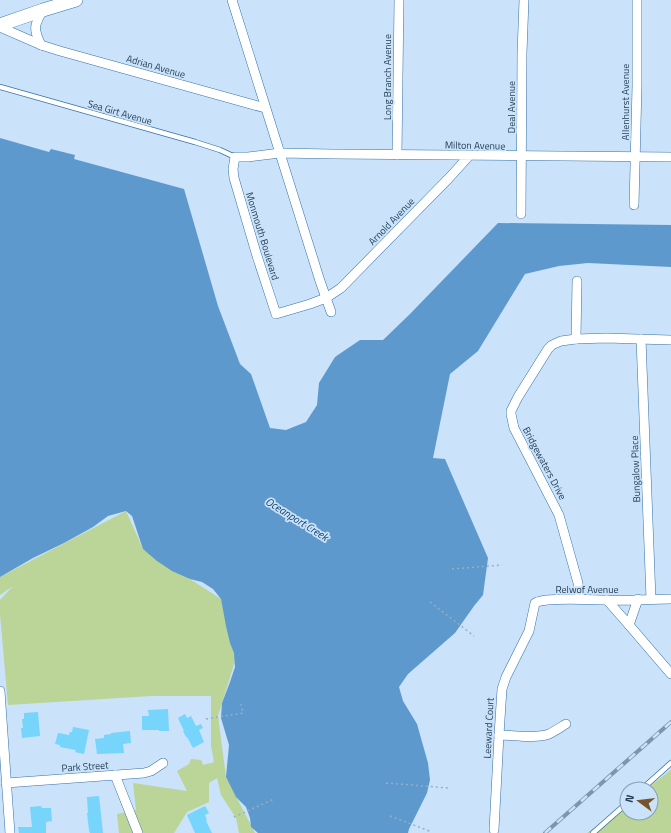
<svg xmlns="http://www.w3.org/2000/svg" width="671" height="833" font-family="'Titillium Web',sans-serif">
<rect width="100%" height="100%" fill="#cae2fa"/>
<g fill="#bbd497">
<path d="M 126,511 L 143,549 L 221,599 L 236,658 L 218,716 L 226,777 L 255,833 L 239,833 L 236,818 L 221,795 L 217,778 L 209,783 L 209,802 L 187,812 L 174,833 L 119,833 L 117,814 L 136,810 L 133,783 L 187,791 L 177,771 L 189,764 L 191,759 L 201,760 L 203,765 C 207,763 211,764 214,762 L 211,746 L 211,696 L 151,696 L 8,705 L 0,614 L 0,600 L 13,586 L 0,595 L 0,577 Z"/>
<path d="M 671,770 L 671,833 L 587,833 L 627,803 L 627,813 L 651,813 L 651,789 L 646,789 Z"/>
</g>
<path fill="#5e99cd" d="M 0,138 L 49,152 L 51,149 L 75,155 L 74,159 L 184,189 L 218,306 L 240,364 L 251,374 L 270,428 L 286,430 L 306,422 L 317,405 L 319,383 L 335,357 L 360,340 L 383,340 L 410,314 L 498,223 L 671,225 L 671,267 L 588,263 L 559,266 L 525,274 L 478,351 L 450,374 L 433,458 L 445,459 L 488,558 L 483,595 L 474,606 L 455,633 L 408,674 L 399,687 L 403,701 L 417,724 L 428,763 L 430,780 L 427,793 L 409,829 L 408,833 L 258,833 L 251,827 L 250,818 L 246,807 L 236,797 L 226,777 L 229,745 L 221,718 L 222,703 L 230,682 L 235,667 L 234,653 L 230,643 L 226,626 L 221,599 L 213,589 L 202,582 L 190,579 L 172,571 L 157,561 L 143,549 L 132,516 L 126,511 L 108,516 L 93,527 L 64,543 L 33,558 L 0,577 Z"/>
<g fill="#77d4fa">
<path d="M 168,709 L 169,731 L 159,731 L 159,730 L 142,730 L 142,716 L 149,716 L 148,710 Z"/>
<path d="M 38,712 L 40,736 L 22,738 L 21,728 L 23,728 L 22,719 L 24,719 L 24,713 Z"/>
<path d="M 185,714 L 187,718 L 191,716 L 196,726 L 201,724 L 203,728 L 199,730 L 204,742 L 193,748 L 187,737 L 186,737 L 183,731 L 184,731 L 178,718 Z"/>
<path d="M 73,727 L 89,730 L 84,754 L 75,752 L 76,750 L 65,748 L 60,747 L 60,745 L 55,744 L 58,733 L 69,735 L 70,732 L 72,732 Z"/>
<path d="M 130,731 L 131,743 L 123,744 L 124,753 L 97,754 L 95,739 L 104,738 L 104,735 L 111,734 L 111,733 Z"/>
<path d="M 99,796 L 103,833 L 90,833 L 89,830 L 87,813 L 88,813 L 87,797 Z"/>
<path d="M 41,806 L 42,808 L 51,808 L 52,821 L 46,822 L 46,833 L 19,833 L 18,827 L 32,827 L 30,807 Z"/>
<path d="M 205,806 L 209,813 L 205,815 L 207,820 L 206,821 L 212,833 L 195,833 L 187,815 Z"/>
</g>
<g fill="none" stroke-linecap="round" stroke-linejoin="round">
<defs>
<g id="service">
<path d="M 0,87 L 195,142 L 220,150 L 235,157"/>
<path d="M 642,789 L 671,763"/>
<path d="M 593,833 L 627,803"/>
</g>
<g id="minor">
<path d="M 232,0 L 320,281 L 331,312"/>
<path d="M 0,27 L 41,45 L 60,51 L 265,108"/>
<path d="M 41,45 C 33,29 34,25 43,10"/>
<path d="M 397,155 L 399,0"/>
<path d="M 469,156 L 449,178 L 341,288 L 326,298 L 310,304 L 276,314 L 257,256 L 234,178 L 233,169 L 235,157 L 248,157 L 280,153 L 333,154 L 671,157"/>
<path d="M 634,205 L 637,86 L 637,0"/>
<path d="M 521,214 L 522,53 L 524,0"/>
<path d="M 576,339 L 577,281"/>
<path d="M 641,339 L 651,599"/>
<path d="M 580,599 L 578,583 L 559,515 L 514,428 L 511,414 L 511,411 L 518,397 L 548,349 L 552,345 L 561,341 L 576,339 L 606,338 L 670,340"/>
<path d="M 638,599 L 629,625 L 671,674"/>
<path d="M 607,600 L 629,625"/>
<path d="M 0,691 L 10,833"/>
<path d="M 499,735 C 513,735 536,739 549,734 C 555,731 561,727 566,724"/>
<path d="M 115,775 L 138,833"/>
<path d="M 6,783 L 144,773 L 151,771 L 163,763"/>
<path d="M 494,830 L 499,735 L 502,689 L 506,677 L 529,631 L 535,603 C 545,597 592,600 606,600 C 627,601 649,599 671,599"/>
</g>
<path id="secondary" d="M 0,25 L 43,10 L 76,0"/>
</defs>
<use href="#service" stroke="#3472a6" stroke-width="6"/>
<use href="#minor" stroke="#3472a6" stroke-width="10"/>
<use href="#secondary" stroke="#3472a6" stroke-width="14"/>
<g stroke="#95aec6" stroke-width="1.5" stroke-dasharray="2 3" stroke-linecap="butt">
<path d="M 452,569 L 502,565"/>
<path d="M 430,602 L 474,636"/>
<path d="M 206,719 L 243,713 L 241,704"/>
<path d="M 386,783 L 448,788"/>
<path d="M 390,816 L 432,832"/>
<path d="M 234,817 L 274,799"/>
</g>
<use href="#service" stroke="#fff" stroke-width="4.5"/>
<use href="#minor" stroke="#fff" stroke-width="9"/>
<use href="#secondary" stroke="#fff" stroke-width="13"/>
<defs>
<path id="rail" d="M 545,833 L 671,722"/>
</defs>
<use href="#rail" stroke="#7c96ad" stroke-width="4"/>
<use href="#rail" stroke="#cae2fa" stroke-width="2.5" stroke-dasharray="8" stroke-linecap="butt"/>
</g>
<g text-anchor="middle" stroke-width="3.5" stroke-linejoin="round" paint-order="stroke">
<g font-size="10" fill="#233e55" stroke="#cae2fa">
<text transform="translate(156 66) rotate(16)" y="4">Adrian Avenue</text>
<text transform="translate(387 77) rotate(-90)" y="4">Long Branch Avenue</text>
<text transform="translate(625 102) rotate(-90)" y="4">Allenhurst Avenue</text>
<text transform="translate(511 107) rotate(-90)" y="4">Deal Avenue</text>
<text transform="translate(120 112) rotate(16)" y="4">Sea Girt Avenue</text>
<text transform="translate(475 145) rotate(1)" y="4">Milton Avenue</text>
<text transform="translate(391 221) rotate(-46)" y="4">Arnold Avenue</text>
<text transform="translate(263 236) rotate(73)" y="4">Monmouth Boulevard</text>
<text transform="translate(545 463) rotate(62)" y="4">Bridgewaters Drive</text>
<text transform="translate(635 469) rotate(-92)" y="4">Bungalow Place</text>
<text x="587" y="593">Relwof Avenue</text>
<text transform="translate(488 728) rotate(-87)" y="4">Leeward Court</text>
<text transform="translate(85 766) rotate(-4)" y="4">Park Street</text>
</g>
<g font-size="11" font-style="italic" fill="#133f62" stroke="#cae2fa">
<text transform="translate(297 519) rotate(32)" y="4">Oceanport Creek</text>
</g>
</g>
<g transform="translate(639 801) rotate(285)"><circle r="19" fill="#cae2fa" stroke="#87a0b8"/>
<path d="M0-3L7 15L0 10L-7 15Z" fill="#78542d"/>
<text y="-6" font-size="11" font-weight="bold" text-anchor="middle" fill="#233e55">N</text>
</g>
</svg>
